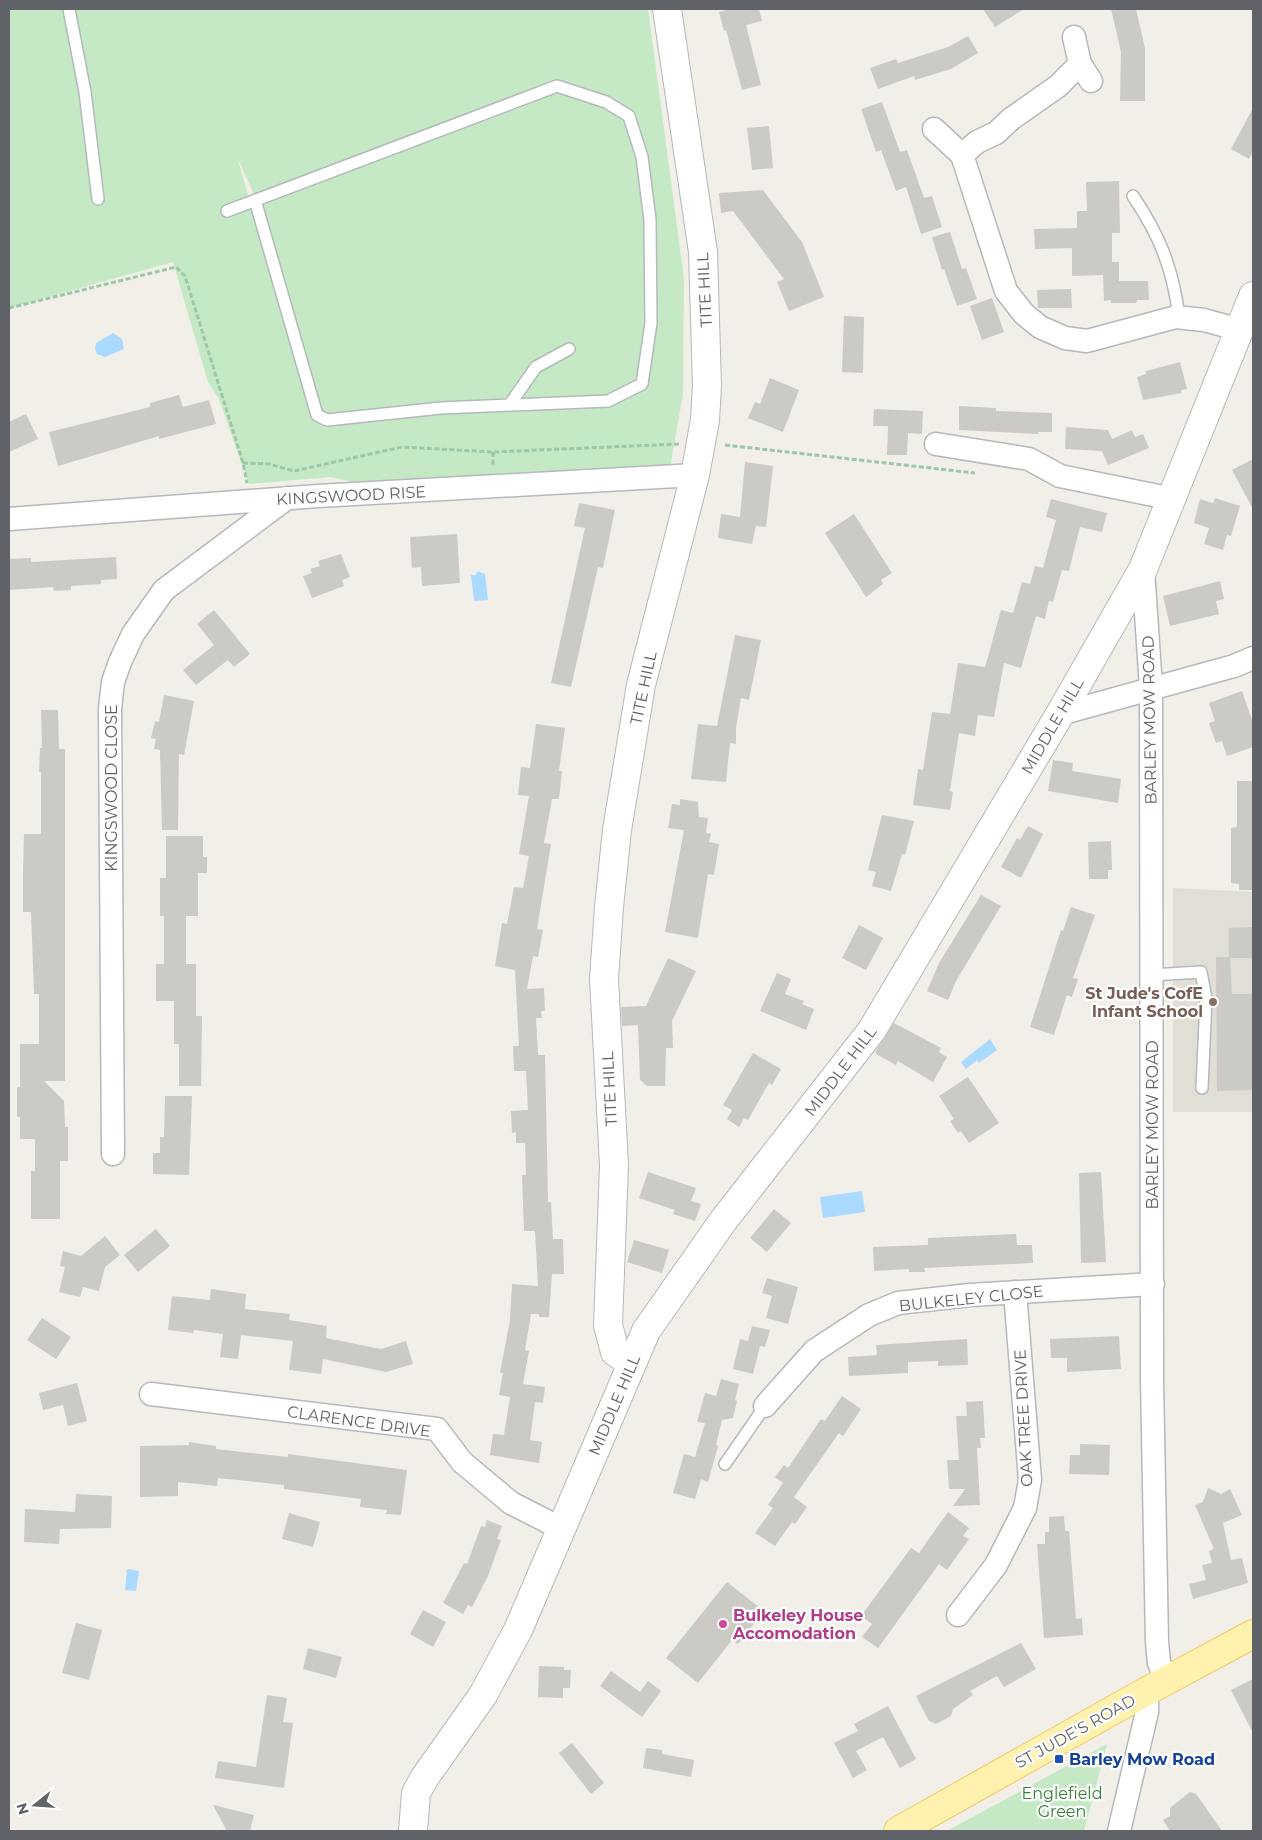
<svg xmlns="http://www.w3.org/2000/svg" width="1262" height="1840" font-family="Montserrat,sans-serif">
<rect width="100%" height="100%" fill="#f1efe8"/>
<path fill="#e1ded6" d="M 1173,888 L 1253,892 L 1253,1112 L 1173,1112 Z"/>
<g fill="#c5e8c5" fill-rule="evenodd">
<path d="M 9,9 L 648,9 L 684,279 L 683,394 L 670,468 L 420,498 L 331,477 L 249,484 L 219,399 L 208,382 L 173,262 L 9,308 ZM 238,159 L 252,190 L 311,414 L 238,160 Z"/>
<path d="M 1107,1744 L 1084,1831 L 947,1831 Z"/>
</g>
<g fill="#aadaff">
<path d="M 113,333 L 122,339 L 124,349 L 105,357 L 97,354 L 95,349 L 96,343 Z"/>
<path d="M 478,571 L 485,574 L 488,600 L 474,601 L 471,575 L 475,575 Z"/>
<path d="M 990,1039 L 997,1050 L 979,1063 L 977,1060 L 966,1069 L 961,1062 Z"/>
<path d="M 862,1191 L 865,1212 L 823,1218 L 820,1197 Z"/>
<path d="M 127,1569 L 139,1571 L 136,1591 L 125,1590 Z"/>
</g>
<g fill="#cccac5">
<path d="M 731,9 L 759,9 L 762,21 L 746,25 L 761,85 L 742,90 L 726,30 L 724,31 L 719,12 Z"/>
<path d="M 983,9 L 1024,9 L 995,27 Z"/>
<path d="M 1111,9 L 1136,9 L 1145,48 L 1145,101 L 1120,101 L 1121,52 Z"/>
<path d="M 968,36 L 978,53 L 951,69 L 915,80 L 914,76 L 878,89 L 870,68 L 896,59 L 898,63 L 948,47 Z"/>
<path d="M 882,102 L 900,152 L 907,150 L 924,198 L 932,196 L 942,227 L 921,234 L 906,187 L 896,191 L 881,150 L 876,152 L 861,109 Z"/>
<path d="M 1253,108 L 1253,151 L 1249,159 L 1231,149 Z"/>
<path d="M 769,126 L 773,168 L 752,170 L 747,128 Z"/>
<path d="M 1119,181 L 1120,233 L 1112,233 L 1112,262 L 1119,262 L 1119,281 L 1148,281 L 1149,300 L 1137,300 L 1136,303 L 1111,303 L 1111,300 L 1104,301 L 1103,275 L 1072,276 L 1072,248 L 1035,249 L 1034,229 L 1077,228 L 1077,211 L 1087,211 L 1086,182 Z"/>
<path d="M 763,190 L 802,242 L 824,297 L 789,311 L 777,282 L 784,279 L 733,211 L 721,213 L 719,193 Z"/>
<path d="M 950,232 L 962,269 L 966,268 L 977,299 L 957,306 L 944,269 L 942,270 L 932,237 Z"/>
<path d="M 1071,289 L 1072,308 L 1038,308 L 1037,290 Z"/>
<path d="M 992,298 L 1004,332 L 982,340 L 970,306 Z"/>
<path d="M 844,316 L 864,317 L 863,373 L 842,372 Z"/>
<path d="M 1180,362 L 1187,389 L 1181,390 L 1182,393 L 1143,400 L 1137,377 L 1146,374 L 1146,371 Z"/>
<path d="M 770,378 L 799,390 L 783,432 L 748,418 L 755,402 L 760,404 Z"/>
<path d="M 179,395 L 183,407 L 209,400 L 216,424 L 159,439 L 159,436 L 58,466 L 49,432 L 150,407 L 150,403 Z"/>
<path d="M 959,406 L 996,408 L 996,411 L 1052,413 L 1052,432 L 1038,432 L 1038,434 L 959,430 Z"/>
<path d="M 874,409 L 923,411 L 922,434 L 908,433 L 907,455 L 887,455 L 888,426 L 873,426 Z"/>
<path d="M 26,414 L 38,439 L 9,452 L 9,422 Z"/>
<path d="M 1066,427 L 1108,430 L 1112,439 L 1132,430 L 1135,437 L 1143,434 L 1149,448 L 1108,465 L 1102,451 L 1065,449 Z"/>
<path d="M 1253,459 L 1253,509 L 1232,470 Z"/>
<path d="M 745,462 L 773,466 L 766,527 L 756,526 L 752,544 L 718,538 L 721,514 L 740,517 Z"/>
<path d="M 1215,498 L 1240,506 L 1231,536 L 1227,535 L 1223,550 L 1204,544 L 1209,528 L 1194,523 L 1200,499 L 1213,503 Z"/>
<path d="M 1051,499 L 1107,513 L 1102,532 L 1080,527 L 1069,571 L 1062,570 L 1053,602 L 1049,601 L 1045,619 L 1036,616 L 1021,668 L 1004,663 L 994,717 L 978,715 L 975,736 L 959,733 L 950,791 L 953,792 L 950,810 L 913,805 L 918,769 L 923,770 L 932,712 L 950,714 L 958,663 L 985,667 L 1001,610 L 1013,613 L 1022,582 L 1030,584 L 1035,566 L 1043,568 L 1056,520 L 1046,517 Z"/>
<path d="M 579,503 L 615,510 L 603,568 L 598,567 L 571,687 L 551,683 L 585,528 L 574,526 Z"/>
<path d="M 854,514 L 892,573 L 881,580 L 883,584 L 866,597 L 825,533 Z"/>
<path d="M 457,534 L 460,583 L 422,586 L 421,567 L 412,568 L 410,537 Z"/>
<path d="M 341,554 L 350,577 L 342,580 L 344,586 L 312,598 L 303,576 L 312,573 L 310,569 L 320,566 L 318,561 Z"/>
<path d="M 116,557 L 117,579 L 101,580 L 101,584 L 71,586 L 71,590 L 54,591 L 53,587 L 9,590 L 9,559 L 31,558 L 31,562 Z"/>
<path d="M 1220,581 L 1224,599 L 1216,601 L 1219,614 L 1170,626 L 1163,596 Z"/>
<path d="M 214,610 L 250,654 L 234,667 L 228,660 L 196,685 L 183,670 L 214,645 L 197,624 Z"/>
<path d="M 735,635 L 761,640 L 749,700 L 741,698 L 736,728 L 736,744 L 730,743 L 726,782 L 691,779 L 698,724 L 717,726 Z"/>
<path d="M 1242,691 L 1253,723 L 1253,747 L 1227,756 L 1222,741 L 1216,743 L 1209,723 L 1215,721 L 1209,703 Z"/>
<path d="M 164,695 L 194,701 L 184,755 L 179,754 L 178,830 L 162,830 L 160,750 L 154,749 L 156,739 L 151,738 L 155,721 L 159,722 Z"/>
<path d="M 41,710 L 58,710 L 59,749 L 65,749 L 65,1081 L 44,1081 L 64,1101 L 65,1127 L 68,1127 L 68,1161 L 60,1161 L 60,1219 L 31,1219 L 31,1171 L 35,1171 L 35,1139 L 20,1139 L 20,1117 L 17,1117 L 17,1087 L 20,1087 L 20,1044 L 39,1044 L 39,994 L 34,994 L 31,912 L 23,912 L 23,870 L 24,834 L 41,834 L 41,772 L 39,772 L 40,748 L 42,748 Z"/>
<path d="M 536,724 L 565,728 L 559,771 L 562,771 L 559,799 L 552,799 L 544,843 L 551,844 L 537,929 L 543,930 L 538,957 L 533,956 L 527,989 L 544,988 L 545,1011 L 541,1011 L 542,1018 L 536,1018 L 538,1055 L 545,1055 L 548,1202 L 551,1202 L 553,1239 L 563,1239 L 564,1274 L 552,1274 L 549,1317 L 539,1317 L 539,1314 L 531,1314 L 525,1350 L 529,1351 L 523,1384 L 545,1387 L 543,1403 L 535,1402 L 530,1440 L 542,1442 L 539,1463 L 490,1455 L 493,1434 L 504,1435 L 510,1397 L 499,1395 L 503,1373 L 500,1373 L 510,1320 L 512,1284 L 538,1286 L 535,1231 L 524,1231 L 522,1175 L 526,1175 L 525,1143 L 516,1143 L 516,1132 L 512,1133 L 511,1111 L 528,1110 L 526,1071 L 514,1071 L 513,1046 L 519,1046 L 515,970 L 495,966 L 502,923 L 507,924 L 514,887 L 523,888 L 529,856 L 519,854 L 529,796 L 518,795 L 521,767 L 530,768 Z"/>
<path d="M 1053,760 L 1073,763 L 1072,771 L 1121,779 L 1118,803 L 1048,791 Z"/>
<path d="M 1237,781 L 1253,781 L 1253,890 L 1239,890 L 1239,884 L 1231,883 L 1231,828 L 1237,827 Z"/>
<path d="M 680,799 L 698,802 L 699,817 L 708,818 L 706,833 L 711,834 L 709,842 L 719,844 L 714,875 L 708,874 L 698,938 L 665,932 L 684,830 L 668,828 L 672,804 L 680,805 Z"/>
<path d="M 882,815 L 914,821 L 905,855 L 902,854 L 891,891 L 872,886 L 876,872 L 868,870 Z"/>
<path d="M 1028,826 L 1043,834 L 1021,878 L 1001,867 L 1017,838 L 1020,840 Z"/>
<path d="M 166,836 L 203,836 L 203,857 L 207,857 L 207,873 L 198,873 L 198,916 L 186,916 L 186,964 L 196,964 L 196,1016 L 202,1016 L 201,1086 L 179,1086 L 179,1044 L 174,1044 L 174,1001 L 156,1001 L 156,964 L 164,964 L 164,916 L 160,916 L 160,878 L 166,878 Z"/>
<path d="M 1111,841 L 1112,870 L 1108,870 L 1108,879 L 1089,879 L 1088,842 Z"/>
<path d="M 981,895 L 1001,906 L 956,981 L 948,1000 L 927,991 L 939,963 Z"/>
<path d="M 1071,907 L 1095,915 L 1073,978 L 1078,979 L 1072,997 L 1067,995 L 1054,1035 L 1030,1027 L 1061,930 L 1063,931 Z"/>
<path d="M 859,925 L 883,938 L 866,970 L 842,958 Z"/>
<path d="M 1253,927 L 1253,958 L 1230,958 L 1232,994 L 1253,994 L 1253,1090 L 1217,1091 L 1216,957 L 1229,957 L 1229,928 Z"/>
<path d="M 668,958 L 696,971 L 672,1021 L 673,1048 L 666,1048 L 665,1086 L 647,1086 L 640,1080 L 638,1025 L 622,1026 L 621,1007 L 646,1006 Z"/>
<path d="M 777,973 L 791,979 L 785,994 L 804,1001 L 802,1004 L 814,1009 L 806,1030 L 760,1011 Z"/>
<path d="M 894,1023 L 941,1048 L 939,1052 L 947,1057 L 933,1082 L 898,1061 L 896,1065 L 876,1054 L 875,1052 Z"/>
<path d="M 753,1053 L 781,1069 L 772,1085 L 769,1083 L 748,1120 L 744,1118 L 739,1127 L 727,1119 L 732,1110 L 723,1105 Z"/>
<path d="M 968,1077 L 999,1123 L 969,1143 L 961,1131 L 958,1133 L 950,1121 L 954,1119 L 939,1096 Z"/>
<path d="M 165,1096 L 192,1096 L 189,1175 L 153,1174 L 153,1153 L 160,1153 L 160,1137 L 164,1137 Z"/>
<path d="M 648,1172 L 696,1188 L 691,1201 L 701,1204 L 695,1221 L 673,1214 L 675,1210 L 639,1198 Z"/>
<path d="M 1101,1172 L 1106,1262 L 1081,1263 L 1079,1173 Z"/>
<path d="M 774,1209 L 791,1223 L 767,1252 L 750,1238 Z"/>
<path d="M 156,1229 L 170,1246 L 138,1272 L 124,1255 Z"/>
<path d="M 1016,1234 L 1017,1245 L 1032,1245 L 1033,1263 L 924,1268 L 925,1272 L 909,1272 L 909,1269 L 874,1271 L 873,1247 L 928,1245 L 928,1238 Z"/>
<path d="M 105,1236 L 120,1255 L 105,1267 L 99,1291 L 83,1287 L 80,1297 L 59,1292 L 65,1267 L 60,1266 L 63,1251 L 81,1256 Z"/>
<path d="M 634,1240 L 669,1250 L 662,1273 L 627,1262 Z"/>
<path d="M 767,1278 L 798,1287 L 788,1324 L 766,1318 L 772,1296 L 762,1293 Z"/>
<path d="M 211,1289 L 246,1294 L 245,1309 L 290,1314 L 289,1320 L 327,1326 L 326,1338 L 381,1349 L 406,1341 L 413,1364 L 386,1372 L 323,1359 L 321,1374 L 289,1370 L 293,1341 L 241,1335 L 238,1359 L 220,1357 L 223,1334 L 194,1330 L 193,1333 L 168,1330 L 172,1296 L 210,1300 Z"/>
<path d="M 42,1318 L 71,1337 L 56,1359 L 27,1340 Z"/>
<path d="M 752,1326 L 770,1330 L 765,1347 L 760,1346 L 753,1374 L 733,1369 L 740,1339 L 748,1341 Z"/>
<path d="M 1119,1336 L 1121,1369 L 1067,1372 L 1067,1358 L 1051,1358 L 1050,1339 Z"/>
<path d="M 967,1339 L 968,1365 L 938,1366 L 938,1361 L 908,1362 L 908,1373 L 849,1376 L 848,1357 L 877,1355 L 876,1345 Z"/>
<path d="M 721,1379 L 739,1384 L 735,1400 L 737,1401 L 733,1418 L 722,1420 L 716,1445 L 718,1446 L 708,1482 L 701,1479 L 695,1499 L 673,1493 L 684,1454 L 695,1457 L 705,1423 L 697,1422 L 705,1393 L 716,1396 Z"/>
<path d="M 77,1383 L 87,1421 L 68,1426 L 63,1405 L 43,1410 L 39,1393 Z"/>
<path d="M 842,1396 L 861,1409 L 843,1436 L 839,1433 L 794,1497 L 807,1507 L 795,1524 L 792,1522 L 775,1546 L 755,1533 L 773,1508 L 768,1505 L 783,1483 L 775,1477 L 784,1465 L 788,1468 L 821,1419 L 825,1421 Z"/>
<path d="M 983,1401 L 985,1438 L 980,1438 L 981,1448 L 977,1448 L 980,1505 L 953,1506 L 965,1489 L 949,1489 L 947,1460 L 959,1460 L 956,1416 L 967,1416 L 966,1402 Z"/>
<path d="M 189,1442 L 216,1446 L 216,1449 L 288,1457 L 288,1454 L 407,1470 L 401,1515 L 386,1514 L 387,1510 L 360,1507 L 361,1499 L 284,1489 L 284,1485 L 218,1478 L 217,1486 L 178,1482 L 178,1496 L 140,1497 L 140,1446 L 189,1445 Z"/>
<path d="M 1080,1444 L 1110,1445 L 1109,1475 L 1069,1474 L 1070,1455 L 1080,1455 Z"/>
<path d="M 1208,1488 L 1221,1494 L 1230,1489 L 1242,1515 L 1223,1523 L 1231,1560 L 1242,1558 L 1248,1583 L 1193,1599 L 1189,1584 L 1206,1580 L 1202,1565 L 1212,1563 L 1209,1551 L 1214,1549 L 1195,1505 L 1203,1502 Z"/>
<path d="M 76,1494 L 112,1496 L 111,1528 L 60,1529 L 59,1544 L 24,1542 L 25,1509 L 75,1512 Z"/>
<path d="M 948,1512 L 969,1528 L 963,1536 L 969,1539 L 947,1570 L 939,1564 L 878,1648 L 862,1637 L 872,1624 L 861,1616 L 911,1548 L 919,1553 Z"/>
<path d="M 289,1513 L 320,1522 L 313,1547 L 282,1539 Z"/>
<path d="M 1064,1516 L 1065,1531 L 1069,1531 L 1076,1619 L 1082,1618 L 1083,1635 L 1044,1638 L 1037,1544 L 1045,1544 L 1045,1532 L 1049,1532 L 1049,1517 Z"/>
<path d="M 487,1520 L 502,1526 L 497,1539 L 501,1540 L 488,1576 L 472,1607 L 468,1605 L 463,1614 L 443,1603 L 464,1563 L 467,1564 L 481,1526 L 485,1527 Z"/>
<path d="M 727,1582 L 764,1611 L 738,1644 L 732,1640 L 698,1683 L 666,1658 Z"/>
<path d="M 423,1610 L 446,1622 L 433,1647 L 410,1634 Z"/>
<path d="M 76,1623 L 102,1630 L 89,1680 L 62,1673 Z"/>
<path d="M 1021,1643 L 1036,1669 L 1004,1687 L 997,1676 L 970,1691 L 973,1695 L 953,1709 L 951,1716 L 936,1724 L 929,1721 L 916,1696 Z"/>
<path d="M 308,1648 L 342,1657 L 336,1678 L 303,1669 Z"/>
<path d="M 539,1666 L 564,1667 L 564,1670 L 571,1670 L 570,1688 L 563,1688 L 563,1698 L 538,1697 Z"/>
<path d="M 611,1671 L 640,1692 L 648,1681 L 661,1691 L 642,1717 L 600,1686 Z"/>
<path d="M 1253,1679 L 1253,1733 L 1231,1690 Z"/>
<path d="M 267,1695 L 287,1698 L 283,1722 L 293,1723 L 284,1788 L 215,1778 L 218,1761 L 256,1767 Z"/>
<path d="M 888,1706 L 916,1759 L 900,1768 L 883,1737 L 856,1751 L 867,1770 L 853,1778 L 834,1743 L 858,1731 L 854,1724 Z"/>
<path d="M 572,1743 L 604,1783 L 591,1794 L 559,1753 Z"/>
<path d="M 646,1748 L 662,1750 L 662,1754 L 694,1760 L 691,1777 L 643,1768 Z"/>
<path d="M 1190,1792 L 1196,1794 L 1222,1831 L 1170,1831 L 1163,1820 L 1170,1816 L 1170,1808 Z"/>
<path d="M 213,1805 L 254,1815 L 250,1831 L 227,1831 Z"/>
</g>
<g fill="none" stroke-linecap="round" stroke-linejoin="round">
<defs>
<g id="service">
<path d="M 69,9 L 85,92 L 98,199"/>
<path d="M 1133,196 C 1160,236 1173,269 1179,317"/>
<path d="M 227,211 L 557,86 L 606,102 L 629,116 L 642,157 L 650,220 L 651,323 L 642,384 L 608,401 L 441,408 L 327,420 L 317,415 L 255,200"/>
<path d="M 510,404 L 536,367 L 569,349"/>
<path d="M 1151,975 L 1201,972 L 1206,999 L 1202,1088"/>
<path d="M 725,1464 L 765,1406"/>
</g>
<g id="minor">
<path d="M 1074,37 L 1080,64 L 1058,86 L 1011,119 L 996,133 L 977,142 L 962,155 L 1006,291 L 1024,314 L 1040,327 L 1065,338 L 1087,341 L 1176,317 L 1204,320 L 1240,330"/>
<path d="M 1080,64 L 1091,81"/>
<path d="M 934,129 L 962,155"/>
<path d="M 936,444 L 1029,459 L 1060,476 L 1173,499"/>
<path d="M 9,519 L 318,496 L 695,475"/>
<path d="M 1143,569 L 1151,688 L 1152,1379 L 1157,1642 L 1159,1663 L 1167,1680"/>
<path d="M 1060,714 L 1234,666 L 1253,658"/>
<path d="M 113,1154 L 110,709 L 113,682 L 120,662 L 133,634 L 164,590 L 287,498"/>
<path d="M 151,1394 L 437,1429 L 462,1462 L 511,1503 L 562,1529"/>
<path d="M 765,1406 L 814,1351 L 869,1315 L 898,1303 L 970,1295 L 1153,1284"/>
<path d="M 958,1615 L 996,1565 L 1025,1508 L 1030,1480 L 1015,1292"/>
<path d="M 1119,1831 L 1147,1712 L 1147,1691"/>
</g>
<g id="tertiary">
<path d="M 632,1363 L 615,1352 L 608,1325 L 614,1165 L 604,979 L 609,907 L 617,830 L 641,685 L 695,475 L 705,420 L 707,386 L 703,252 L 667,9"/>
<path d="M 413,1831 L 416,1793 L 425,1777 L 483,1695 L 518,1630 L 646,1331 L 723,1221 L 872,1030 L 1060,714 L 1143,569 L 1253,296"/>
</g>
<path id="primary" d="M 898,1831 L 1147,1691 L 1253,1634"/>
</defs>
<use href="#service" stroke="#b5b8bc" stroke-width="14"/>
<use href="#minor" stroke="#b5b8bc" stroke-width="25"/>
<use href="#tertiary" stroke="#b5b8bc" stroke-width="30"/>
<use href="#primary" stroke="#f2c960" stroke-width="30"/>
<g stroke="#9cc7a9" stroke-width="3" stroke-dasharray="5 2.5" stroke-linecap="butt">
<path d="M 9,308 L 176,267 L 185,276 L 243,463 L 247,483"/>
<path d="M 725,445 L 975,473"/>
<path d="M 493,452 L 493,466"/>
<path d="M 243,463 L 269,464 L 294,471 L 402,447 L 493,452 L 679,444"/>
</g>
<use href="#service" stroke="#fff" stroke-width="11"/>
<use href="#minor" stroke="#fff" stroke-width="22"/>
<use href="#tertiary" stroke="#fff" stroke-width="28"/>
<use href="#primary" stroke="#fff2af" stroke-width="28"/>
</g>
<circle fill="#8d6e63" stroke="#fff" stroke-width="2" cx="1213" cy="1002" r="5"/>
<circle fill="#d1479c" stroke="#fff" stroke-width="2" cx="723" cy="1624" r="5"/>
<rect fill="#1a4fb4" stroke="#fff" stroke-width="2" x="1054" y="1754" width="10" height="10" rx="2.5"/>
<g text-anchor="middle" stroke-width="4.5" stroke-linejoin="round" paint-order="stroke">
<g font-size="16" fill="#5f6368" stroke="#fff">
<text transform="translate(704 290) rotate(-93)" y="6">TITE HILL</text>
<text transform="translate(351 495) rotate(-3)" y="6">KINGSWOOD RISE</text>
<text transform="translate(643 688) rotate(-78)" y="6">TITE HILL</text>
<text transform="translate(1149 720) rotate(-91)" y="6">BARLEY MOW ROAD</text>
<text transform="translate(1052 726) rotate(-60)" y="6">MIDDLE HILL</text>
<text transform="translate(111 788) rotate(-90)" y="6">KINGSWOOD CLOSE</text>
<text transform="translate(840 1071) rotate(-53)" y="6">MIDDLE HILL</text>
<text transform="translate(609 1089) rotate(-93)" y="6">TITE HILL</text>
<text transform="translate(1152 1125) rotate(-90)" y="6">BARLEY MOW ROAD</text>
<text transform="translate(971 1298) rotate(-6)" y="6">BULKELEY CLOSE</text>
<text transform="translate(614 1405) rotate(-67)" y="6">MIDDLE HILL</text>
<text transform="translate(1023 1418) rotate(-93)" y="6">OAK TREE DRIVE</text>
<text transform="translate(359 1421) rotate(8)" y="6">CLARENCE DRIVE</text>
<text transform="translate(1075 1731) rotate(-29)" y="6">ST JUDE'S ROAD</text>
</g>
<g font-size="16" font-weight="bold" fill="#785e54" stroke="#fff" text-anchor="end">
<text x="1203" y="999">St Jude's CofE<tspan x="1203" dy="18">Infant School</tspan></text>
</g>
<g font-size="16" font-weight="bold" fill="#b23c85" stroke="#fff" text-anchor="start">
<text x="733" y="1621">Bulkeley House<tspan x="733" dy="18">Accomodation</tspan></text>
</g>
<g font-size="16" font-weight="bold" fill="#164399" stroke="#fff" text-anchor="start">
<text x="1069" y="1765">Barley Mow Road</text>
</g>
<g font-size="16" fill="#348238" stroke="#fff">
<text x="1062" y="1799">Englefield<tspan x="1062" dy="18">Green</tspan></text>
</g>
</g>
<rect width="1262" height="1840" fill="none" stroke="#5f6368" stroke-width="20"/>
<g transform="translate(35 1805) rotate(253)" stroke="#ffffff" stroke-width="4" paint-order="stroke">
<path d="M0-4L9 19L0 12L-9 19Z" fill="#5f6368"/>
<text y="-8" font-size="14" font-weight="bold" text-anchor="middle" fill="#5f6368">N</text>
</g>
</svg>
